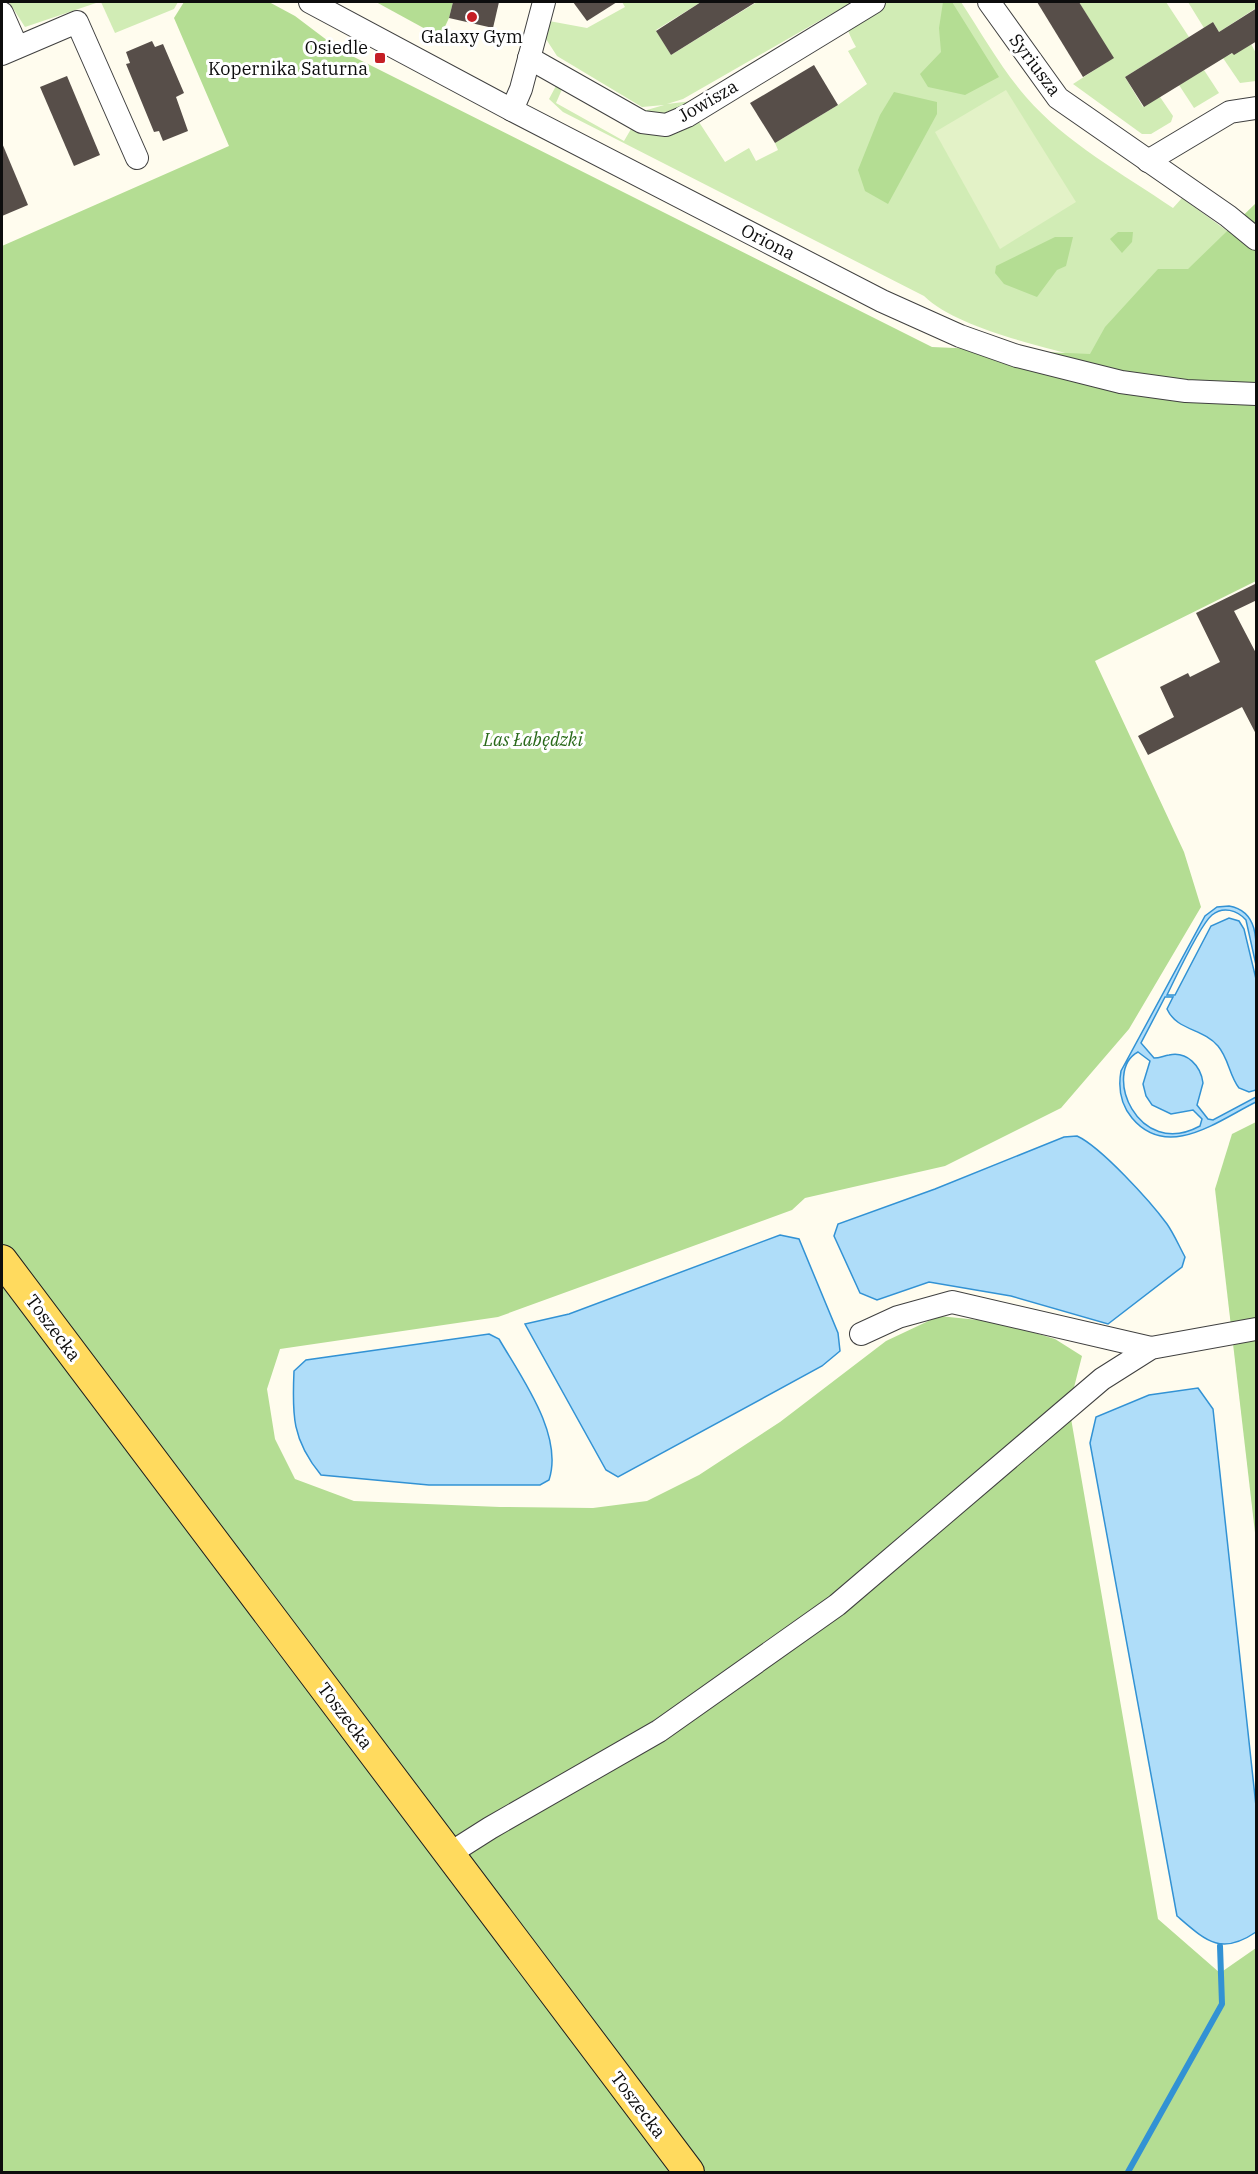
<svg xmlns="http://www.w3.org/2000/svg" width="1258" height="2174" font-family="'IBM Plex Serif',serif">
<rect width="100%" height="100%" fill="#fffcee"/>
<g fill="#d1ecb5">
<path d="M 9,2 L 99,2 L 25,27 Z"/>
<path d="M 101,2 L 178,2 L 174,9 L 115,33 Z"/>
<path d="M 622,2 L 701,2 L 656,30 L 671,55 L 757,2 L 852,2 L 683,99 L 667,104 L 692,101 C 670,115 665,119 640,112 L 664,105 L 642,107 L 557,56 L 546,39 L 549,21 L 587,28 L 625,7 Z"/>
<path d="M 854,2 L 961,2 C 982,34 1001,68 1026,97 C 1066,143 1123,174 1173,208 L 1182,198 L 1245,244 L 1091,360 C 1043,346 958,329 924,296 L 563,112 L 549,99 L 557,84 L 563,87 L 556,103 L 624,141 L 631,129 L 664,137 L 697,119 L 725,162 L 749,148 L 756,161 L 778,150 L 775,143 L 838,105 L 867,84 L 848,51 L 856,47 C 845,27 844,22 854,2 Z"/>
<path d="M 1079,2 L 1166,2 L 1189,37 L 1125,77 L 1143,107 L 1160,97 L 1173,116 L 1171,122 L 1151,134 L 1142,134 L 1073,84 L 1113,58 Z"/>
<path d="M 1188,2 L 1256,2 L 1256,8 L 1219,32 L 1213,22 L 1204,28 Z"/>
<path d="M 1251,44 L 1256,53 L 1256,81 L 1240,83 L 1223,58 Z"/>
<path d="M 1204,70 L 1219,93 L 1194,108 L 1179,85 Z"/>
</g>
<g fill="#b4dd93">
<path d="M 184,2 L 269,2 L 295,16 L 340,50 L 932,347 L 1090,354 L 1105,327 L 1158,269 L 1188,269 L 1256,203 L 1256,581 L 1095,661 L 1184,852 L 1201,907 L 1129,1029 L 1061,1108 L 945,1166 L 805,1198 L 792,1210 L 498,1317 L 280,1349 L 267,1389 L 275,1439 L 295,1479 L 354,1501 L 500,1507 L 593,1508 L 647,1501 L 699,1475 L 780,1422 L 886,1341 L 939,1316 L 998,1322 L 1055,1339 L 1082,1356 L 1069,1407 L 1158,1919 L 1220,1973 L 1256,1948 L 1256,2172 L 2,2172 L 2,246 L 229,146 L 174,18 Z"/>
<path d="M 376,2 L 453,2 L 449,18 L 440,37 Z"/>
<path d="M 943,2 L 952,2 L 999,77 L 965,95 L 928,87 L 920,74 L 941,52 L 939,28 Z"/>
<path d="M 894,92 L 937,102 L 937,114 L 888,204 L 865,191 L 858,170 L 880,115 Z"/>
<path d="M 1118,232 L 1133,232 L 1132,242 L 1122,253 L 1110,239 Z"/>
<path d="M 1055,237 L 1073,237 L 1066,266 L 1057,270 L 1037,297 L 1004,284 L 995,273 L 996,266 Z"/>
<path d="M 1256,1122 L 1256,1541 L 1215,1189 L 1232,1134 Z"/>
</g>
<path fill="#e3f2c7" d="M 1006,90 L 1076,202 L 1000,249 L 935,132 Z"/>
<g fill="#afddf9" stroke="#3292d4" stroke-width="1.5" fill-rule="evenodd">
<path d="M 1229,906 C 1258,911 1257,940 1256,965 L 1246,920 C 1237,910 1223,906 1212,915 C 1199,926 1176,977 1167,995 L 1175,995 L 1211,926 L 1229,918 L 1239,921 L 1244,929 L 1256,979 L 1256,1090 L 1249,1092 L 1239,1088 C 1229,1075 1229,1059 1218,1046 C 1203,1028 1177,1031 1167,1009 L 1173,997 L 1165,997 L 1141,1043 L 1154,1058 C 1160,1058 1163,1056 1169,1055 C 1187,1051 1201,1066 1203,1083 L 1197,1105 L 1208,1119 L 1213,1120 L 1256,1097 L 1256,1102 C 1219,1120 1168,1161 1132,1118 C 1121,1105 1118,1088 1121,1071 L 1205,916 L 1217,907 ZM 1138,1052 L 1150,1061 L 1143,1084 L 1146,1096 L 1152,1105 L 1171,1114 L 1193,1110 L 1202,1119 L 1200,1126 C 1137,1160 1102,1071 1138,1052 Z"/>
<path d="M 1077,1136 C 1101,1147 1150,1201 1167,1224 C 1174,1234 1179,1246 1185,1257 L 1182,1267 L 1108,1324 L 1011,1296 L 929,1282 L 877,1300 L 860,1293 L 834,1236 L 838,1224 L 935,1189 L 1064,1137 Z"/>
<path d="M 780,1235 L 799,1239 L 838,1333 L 840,1351 L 822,1366 L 618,1477 L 606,1470 L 525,1324 L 569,1314 Z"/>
<path d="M 489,1334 L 499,1339 C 521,1377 564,1435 549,1480 L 540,1485 L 429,1485 L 321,1475 C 292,1440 292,1415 294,1371 L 306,1360 Z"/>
<path d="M 1198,1388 L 1213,1409 L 1256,1806 L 1256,1932 C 1221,1956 1206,1941 1177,1916 L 1090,1443 L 1096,1417 L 1149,1395 Z"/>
</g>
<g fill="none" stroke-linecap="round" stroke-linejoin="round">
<path stroke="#3292d4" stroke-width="6" d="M 1128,2172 L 1222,2004 L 1220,1946"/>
</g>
<g fill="#574e49">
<path d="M 453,2 L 499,2 L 493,28 L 449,18 Z"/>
<path d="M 573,2 L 617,2 L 587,21 Z"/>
<path d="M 701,2 L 756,2 L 671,55 L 656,31 Z"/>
<path d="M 1037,2 L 1079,2 L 1114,58 L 1083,77 Z"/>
<path d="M 1257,8 L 1257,41 L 1234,55 L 1232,53 L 1144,107 L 1125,77 L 1213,22 L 1219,32 Z"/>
<path d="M 152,41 L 155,47 L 163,44 L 184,93 L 176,97 L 188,131 L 163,141 L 159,131 L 154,132 L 126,64 L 130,63 L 126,52 Z"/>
<path d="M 814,65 L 838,105 L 775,143 L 750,103 Z"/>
<path d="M 67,76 L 100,155 L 74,166 L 40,87 Z"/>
<path d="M 2,143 L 28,205 L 2,216 Z"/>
<path d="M 1257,583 L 1257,600 L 1234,611 L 1257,655 L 1257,736 L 1242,707 L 1148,755 L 1138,736 L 1174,717 L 1160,687 L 1188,673 L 1190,677 L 1220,662 L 1196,613 Z"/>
</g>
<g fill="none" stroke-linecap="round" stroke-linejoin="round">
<defs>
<g id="minor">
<path d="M 310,2 L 512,110 L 882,301 L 960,336 L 1017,356 L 1121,382 L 1186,391 L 1256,394"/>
<path d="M 989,2 L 1058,98 L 1228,216 L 1256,239"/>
<path d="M 2,13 L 17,47"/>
<path d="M 2,54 L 77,22 L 137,158"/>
<path d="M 529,58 L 642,122 L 666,125 L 687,116 L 874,2"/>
<path d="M 512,110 L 521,89 L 544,2"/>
<path d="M 1148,161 L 1230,112 L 1256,108"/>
<path d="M 861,1334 L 898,1317 L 952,1302 L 1151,1348"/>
<path d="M 449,1854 L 490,1828 L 659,1731 L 837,1605 L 1102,1379 L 1151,1348 L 1256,1329"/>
</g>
<path id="major" d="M 2,1260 L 689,2172"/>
</defs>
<use href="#minor" stroke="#404040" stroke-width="24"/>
<use href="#major" stroke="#1e1e1e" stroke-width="32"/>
<use href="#minor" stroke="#fff" stroke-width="22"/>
<use href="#major" stroke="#ffda5e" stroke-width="30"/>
</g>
<g fill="#c51e24" stroke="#fff" stroke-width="2">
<circle cx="472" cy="17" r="6"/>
<rect x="374" y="52" width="12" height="12" rx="3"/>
</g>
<g text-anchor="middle" stroke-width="6" stroke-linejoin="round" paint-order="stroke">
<g font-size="18" fill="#0d0d0d" stroke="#fff">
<text x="472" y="43">Galaxy Gym</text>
<text x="368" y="54" text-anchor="end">Osiedle<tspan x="368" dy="21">Kopernika Saturna</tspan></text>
</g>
<g font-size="18" fill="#0d0d0d" stroke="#fff">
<text transform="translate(1035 65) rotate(53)" y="6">Syriusza</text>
<text transform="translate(708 101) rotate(-30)" y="6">Jowisza</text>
<text transform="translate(768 242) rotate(27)" y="6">Oriona</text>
<text transform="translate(53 1328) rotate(53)" y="6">Toszecka</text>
<text transform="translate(345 1716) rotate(53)" y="6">Toszecka</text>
<text transform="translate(638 2105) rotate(53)" y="6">Toszecka</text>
</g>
<g font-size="18" font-style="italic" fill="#29691a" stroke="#fff">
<text x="533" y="746">Las Łabędzki</text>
</g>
</g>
<rect width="1258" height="2174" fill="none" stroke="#0d0d0d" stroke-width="6"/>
</svg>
